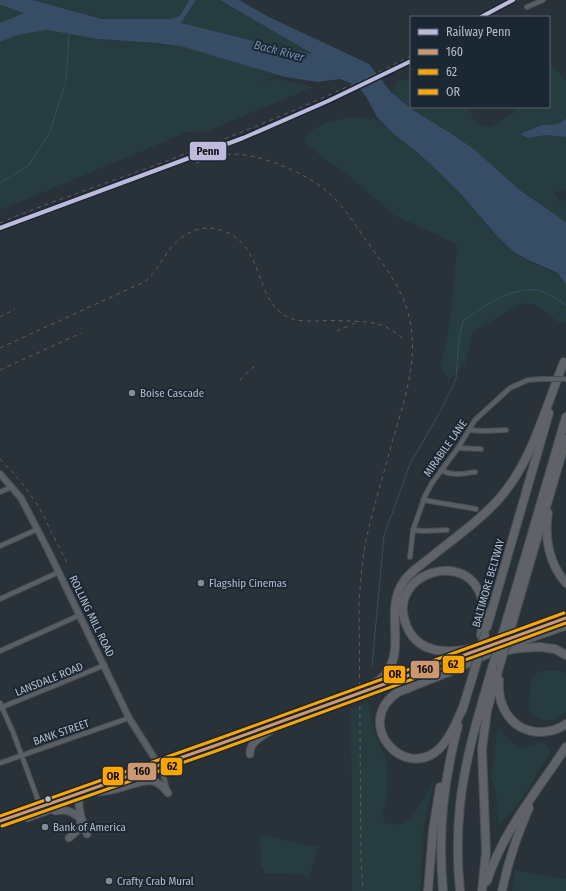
<svg xmlns="http://www.w3.org/2000/svg" width="566" height="891" font-family="'Fira Sans Condensed',sans-serif">
<rect width="100%" height="100%" fill="#293139"/>
<g fill="#263c3f">
<path d="M 33,0 L 189,0 L 180,16 L 170,19 L 105,19 Z"/>
<path d="M 196,0 L 220,0 L 315,55 L 278,47 L 181,23 Z"/>
<path d="M 0,5 L 25,13 L 0,23 Z"/>
<path d="M 47,30 L 119,42 L 119,40 L 184,47 L 278,75 L 262,81 L 278,79 L 313,87 L 203,133 L 188,132 L 0,210 L 0,42 L 17,35 Z"/>
<path d="M 549,66 L 556,68 L 566,80 L 566,119 L 558,124 L 542,125 L 528,138 L 546,135 L 566,137 L 566,190 L 554,192 L 558,201 L 566,200 L 566,222 L 521,191 L 477,152 L 455,136 L 411,108 L 391,92 L 397,82 L 411,78 L 411,107 L 467,107 L 476,123 L 489,127 L 513,114 L 516,107 L 549,107 Z"/>
<path d="M 349,117 L 378,119 C 384,125 390,131 396,136 C 410,149 427,159 441,173 C 466,198 486,229 513,251 C 528,263 549,270 566,276 L 566,323 L 558,322 L 535,305 L 523,303 L 473,332 L 465,364 L 449,380 L 440,368 C 451,328 454,285 457,244 L 395,216 L 352,179 L 305,144 L 306,134 L 324,123 Z"/>
<path d="M 539,671 L 562,671 L 566,674 L 566,712 C 563,715 559,719 555,720 C 545,723 534,716 528,709 L 531,680 Z"/>
<path d="M 367,702 L 370,708 L 375,733 L 387,762 L 387,798 L 382,816 L 386,824 C 391,824 399,825 404,822 C 416,816 428,790 434,779 L 424,828 L 420,891 L 352,891 L 351,709 Z"/>
<path d="M 498,728 L 510,741 L 522,748 L 543,742 L 551,751 L 520,802 L 498,826 L 496,794 L 491,778 Z"/>
<path d="M 260,835 L 318,847 L 309,879 L 301,874 L 265,873 L 261,866 Z"/>
<path d="M 515,870 L 566,879 L 566,891 L 512,891 Z"/>
</g>
<g fill="#374c65">
<path d="M 0,0 L 33,0 L 102,19 L 170,19 L 180,16 L 189,0 L 196,0 L 181,23 L 278,47 L 313,54 L 220,0 L 239,0 L 267,16 L 369,64 L 391,92 L 410,108 L 455,136 L 475,150 L 521,191 L 566,222 L 566,285 L 558,273 L 528,260 L 514,252 L 498,237 L 459,192 L 439,172 L 418,153 L 396,136 L 377,117 L 367,98 L 358,86 L 340,79 L 318,82 L 285,77 L 184,47 L 156,43 L 98,39 L 47,30 L 17,35 L 0,42 L 0,23 L 24,13 L 0,5 Z"/>
<path d="M 566,119 L 566,137 L 546,135 L 528,138 L 520,134 L 542,125 L 558,124 Z"/>
</g>
<g fill="none" stroke-linecap="round" stroke-linejoin="round">
<g stroke="#374c65" stroke-width="1">
<path d="M 0,183 L 28,166 L 50,132 L 66,80 L 69,34"/>
<path d="M 372,666 L 384,536 L 410,464 L 440,412 L 456,379 L 459,338 L 463,321 C 482,307 511,287 535,290 C 546,291 557,299 566,305"/>
</g>
<defs>
<g id="minor">
<path d="M 527,7 L 543,0"/>
<path d="M 469,430 L 484,431 L 506,430"/>
<path d="M 458,448 L 481,449"/>
<path d="M 441,470 C 452,476 463,474 475,472"/>
<path d="M 0,492 L 12,487"/>
<path d="M 423,500 L 476,509"/>
<path d="M 413,530 L 424,531 L 447,530"/>
<path d="M 0,546 L 38,529"/>
<path d="M 410,557 L 413,530 L 425,496 L 432,483 L 458,448 L 475,420 L 510,388 L 528,380 L 542,379"/>
<path d="M 0,599 L 59,572"/>
<path d="M 0,651 L 80,615"/>
<path d="M 0,703 L 13,732 L 41,808"/>
<path d="M 0,708 L 105,665"/>
<path d="M 0,763 L 129,718"/>
<path d="M 162,770 L 167,789"/>
</g>
<path id="tertiary" d="M 0,474 L 21,498 L 48,550 L 129,718 L 162,770"/>
<g id="primary">
<path d="M 532,630 L 566,618"/>
<path d="M 503,648 L 566,626"/>
<path d="M 403,682 L 458,664"/>
<path d="M 371,689 L 475,650"/>
<path d="M 354,699 L 378,690"/>
<path d="M 250,754 C 249,741 265,735 274,728"/>
<path d="M 98,792 C 106,791 115,790 123,787 C 142,782 154,773 168,793"/>
<path d="M 86,794 L 79,799 C 78,812 83,822 87,834"/>
<path d="M 55,811 C 66,809 72,811 81,819 L 79,829 L 69,838"/>
<path d="M 27,818 L 60,806"/>
<path d="M 0,821 L 91,791 L 357,694"/>
</g>
<g id="motorway">
<path d="M 548,513 C 544,537 549,564 566,583"/>
<path d="M 512,624 L 566,439"/>
<path d="M 505,626 L 566,417"/>
<path d="M 487,627 L 549,413"/>
<path d="M 481,635 C 503,536 374,565 409,631 C 418,647 435,652 453,651 C 474,651 494,640 514,634 C 521,631 529,630 537,628"/>
<path d="M 499,680 C 497,706 511,731 540,732 C 549,732 559,729 566,724"/>
<path d="M 353,695 C 363,690 374,685 382,678 C 408,653 385,615 401,586 C 407,574 420,566 431,557 C 453,539 477,523 496,502 C 531,466 545,408 564,362"/>
<path d="M 463,707 C 457,721 451,737 439,749 C 404,782 352,723 398,692 L 456,669 L 487,654 L 520,648 L 540,647 L 555,649 L 566,655"/>
<path d="M 462,711 L 473,675"/>
<path d="M 487,881 C 503,831 538,790 566,747"/>
<path d="M 428,891 L 433,830 L 440,787"/>
<path d="M 443,891 C 438,832 443,783 458,726"/>
<path d="M 460,891 C 457,862 457,834 460,805 C 465,758 479,713 492,668"/>
<path d="M 482,891 L 486,852 L 482,749 L 487,711 L 500,664"/>
<path d="M 502,891 C 508,862 517,835 529,808"/>
</g>
</defs>
<use href="#minor" stroke="#484d53" stroke-width="6"/>
<use href="#tertiary" stroke="#484d53" stroke-width="8"/>
<use href="#primary" stroke="#474d55" stroke-width="9"/>
<use href="#motorway" stroke="#464d54" stroke-width="10"/>
<use href="#minor" stroke="#5a5f66" stroke-width="4"/>
<use href="#tertiary" stroke="#5a5f66" stroke-width="5.5"/>
<use href="#primary" stroke="#5c6168" stroke-width="7"/>
<use href="#motorway" stroke="#5f6266" stroke-width="8"/>
<g stroke="#585e64" stroke-width="1" stroke-dasharray="4 4" stroke-linecap="butt">
<path d="M 487,17 L 518,0"/>
<path d="M 196,163 C 208,159 219,155 231,154 C 258,153 303,172 324,189 C 344,205 358,229 373,250 C 387,270 402,289 408,313 C 421,358 403,403 391,446 C 383,477 373,508 366,540 C 362,560 361,580 359,600 L 361,858 L 363,891"/>
<path d="M 0,223 C 61,197 124,178 185,154 C 262,125 338,93 411,56"/>
<path d="M 0,317 L 15,309"/>
<path d="M 337,331 L 355,323"/>
<path d="M 0,348 L 146,281 C 160,268 167,248 182,237 C 192,230 205,226 217,229 C 268,241 251,302 290,318 C 300,322 311,321 320,321 C 331,320 341,321 351,321 C 374,322 386,323 403,339"/>
<path d="M 0,370 L 81,333"/>
<path d="M 240,380 L 252,368 L 258,364"/>
<path d="M 0,459 L 22,483 L 39,507 L 67,563"/>
</g>
<defs>
<path id="minor-bridge" d="M 542,379 L 566,379"/>
<g id="motorway-bridge">
<path d="M 500,664 L 512,624"/>
<path d="M 492,668 L 505,626"/>
<path d="M 473,675 L 485,634"/>
</g>
</defs>
<use href="#minor-bridge" stroke="#484d53" stroke-width="6" stroke-linecap="butt"/>
<use href="#motorway-bridge" stroke="#464d54" stroke-width="10" stroke-linecap="butt"/>
<use href="#minor-bridge" stroke="#5a5f66" stroke-width="4"/>
<use href="#motorway-bridge" stroke="#5f6266" stroke-width="8"/>
<defs>
<path id="bus-1" d="M 0,821 L 214,746 L 566,618"/>
<path id="bus-2" d="M 2,826 L 216,751 L 566,623"/>
<path id="bus-3" d="M 0,816 L 212,741 L 564,613"/>
</defs>
<use href="#bus-1" stroke="#1c2734" stroke-width="6"/>
<use href="#bus-2" stroke="#1c2734" stroke-width="6"/>
<use href="#bus-3" stroke="#1c2734" stroke-width="6"/>
<use href="#bus-1" stroke="#cd976f" stroke-width="3"/>
<use href="#bus-2" stroke="#f7a600" stroke-width="3"/>
<use href="#bus-3" stroke="#ffa500" stroke-width="3"/>
<defs>
<g id="rail-1">
<path d="M 481,17 L 513,0"/>
<path d="M 0,228 L 243,138 L 328,101 L 411,61"/>
</g>
</defs>
<use href="#rail-1" stroke="#1c2734" stroke-width="7"/>
<use href="#rail-1" stroke="#bdbadc" stroke-width="4"/>
</g>
<g fill="#838c97" stroke="#1c2734" stroke-width="1.5">
<circle cx="132" cy="393" r="4"/>
<circle cx="201" cy="583" r="4"/>
<circle cx="45" cy="827" r="4"/>
<circle cx="109" cy="881" r="4"/>
</g>
<circle fill="#b4bdca" stroke="#1c2734" stroke-width="1.5" cx="48" cy="799" r="3.5"/>
<g text-anchor="middle" stroke-width="4" stroke-linejoin="round" paint-order="stroke">
<g font-size="11" fill="#b4bdca" stroke="#1c2734" text-anchor="start">
<text x="140" y="397">Boise Cascade</text>
<text x="209" y="587">Flagship Cinemas</text>
<text x="53" y="831">Bank of America</text>
<text x="117" y="885">Crafty Crab Mural</text>
</g>
<g font-size="11" fill="#b4bdca" stroke="#1c2734">
<text transform="translate(445 448) rotate(-55)" y="4">MIRABILE LANE</text>
<text transform="translate(488 583) rotate(-74)" y="4">BALTIMORE BELTWAY</text>
<text transform="translate(92 616) rotate(64)" y="4">ROLLING MILL ROAD</text>
<text transform="translate(49 679) rotate(-22)" y="4">LANSDALE ROAD</text>
<text transform="translate(61 732) rotate(-19)" y="4">BANK STREET</text>
</g>
<g font-size="12" font-style="italic" fill="#728fae" stroke="#1c2734">
<text transform="translate(279 51) rotate(15)" y="4">Back River</text>
</g>
</g>
<g stroke="#1c2734" stroke-width="1.5">
<rect x="189" y="141" width="38" height="20" rx="4" fill="#bdbadc"/>
<rect x="442" y="655" width="23" height="19" rx="4" fill="#f7a600"/>
<rect x="410" y="660" width="30" height="19" rx="4" fill="#cd976f"/>
<rect x="383" y="665" width="23" height="19" rx="4" fill="#ffa500"/>
<rect x="160" y="757" width="23" height="19" rx="4" fill="#f7a600"/>
<rect x="127" y="762" width="30" height="19" rx="4" fill="#cd976f"/>
<rect x="102" y="766" width="22" height="20" rx="4" fill="#ffa500"/>
</g>
<g font-size="11" text-anchor="middle" font-weight="bold" fill="#111">
<text x="208" y="155">Penn</text>
<text x="453" y="668">62</text>
<text x="425" y="673">160</text>
<text x="395" y="678">OR</text>
<text x="172" y="770">62</text>
<text x="142" y="775">160</text>
<text x="113" y="780">OR</text>
</g>
<rect x="410" y="16" width="140" height="92" fill="#1c2734" stroke="#596370"/>
<rect x="418" y="29" width="20" height="6" fill="#bdbadc" stroke="#596370"/>
<text x="446" y="36" font-size="12" fill="#b4bdca">Railway Penn</text>
<rect x="418" y="49" width="20" height="6" fill="#cd976f" stroke="#596370"/>
<text x="446" y="56" font-size="12" fill="#b4bdca">160</text>
<rect x="418" y="69" width="20" height="6" fill="#f7a600" stroke="#596370"/>
<text x="446" y="76" font-size="12" fill="#b4bdca">62</text>
<rect x="418" y="89" width="20" height="6" fill="#ffa500" stroke="#596370"/>
<text x="446" y="96" font-size="12" fill="#b4bdca">OR</text>
</svg>
